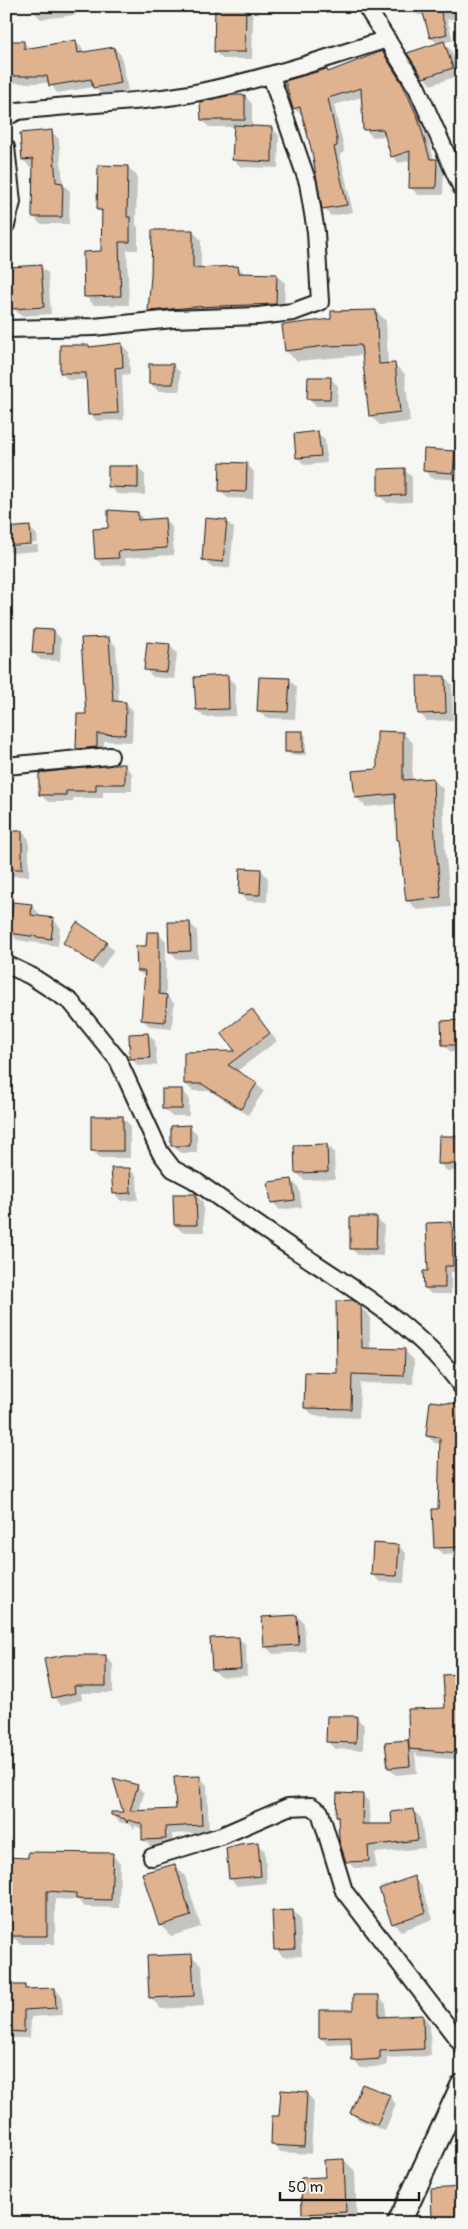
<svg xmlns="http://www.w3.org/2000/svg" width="468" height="2229" font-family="Pangolin,sans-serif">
<rect width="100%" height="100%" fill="#f6f6f2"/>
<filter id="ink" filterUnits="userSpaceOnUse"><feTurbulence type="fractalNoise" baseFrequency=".02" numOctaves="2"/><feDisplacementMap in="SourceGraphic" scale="10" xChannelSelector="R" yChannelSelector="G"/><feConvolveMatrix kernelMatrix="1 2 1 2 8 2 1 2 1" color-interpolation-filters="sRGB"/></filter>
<g filter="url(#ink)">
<g fill="#0003" fill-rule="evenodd">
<path d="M 33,6 L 75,6 L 76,15 L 41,19 L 34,12 Z"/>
<path d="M 411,6 L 462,6 L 462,20 L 447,19 L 453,40 L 444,43 L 451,50 L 460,75 L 431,85 L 424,77 L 438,44 L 431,38 L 425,15 L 418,15 Z"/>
<path d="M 245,8 L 253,15 L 252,59 L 223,59 L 215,52 Z"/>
<path d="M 76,42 L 83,49 L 84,53 L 114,48 L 121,55 L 128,90 L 102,95 L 94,87 L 57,93 L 50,83 L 6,83 L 6,43 L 24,43 L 31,49 Z"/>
<path d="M 382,52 L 389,60 L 410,93 L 425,126 L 434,160 L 444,168 L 443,195 L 418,195 L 410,187 L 411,160 L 399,163 L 392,156 L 386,136 L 372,137 L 365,129 L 362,97 L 334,105 L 344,148 L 344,153 L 340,154 L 353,212 L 331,216 L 324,209 L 314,152 L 304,115 L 301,115 L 294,108 L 326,70 L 329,73 Z"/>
<path d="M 245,96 L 252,104 L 252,127 L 272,128 L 279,135 L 278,168 L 241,167 L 234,160 L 235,127 L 209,127 L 202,120 Z"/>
<path d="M 52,132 L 59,139 L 63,184 L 70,191 L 69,224 L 40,224 L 33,216 L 34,167 L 30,167 L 23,160 Z"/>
<path d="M 128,167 L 137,176 L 136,225 L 138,227 L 138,250 L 127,250 L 129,305 L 94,305 L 85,296 L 103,252 L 103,214 L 98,209 Z"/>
<path d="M 193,231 L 201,240 L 201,269 L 238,267 L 246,275 L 276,275 L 285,283 L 284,312 L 157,319 L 149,311 Z"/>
<path d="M 40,266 L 48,273 L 51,314 L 21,316 L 13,308 Z"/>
<path d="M 376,311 L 386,321 L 388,364 L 394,364 L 405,374 L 410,422 L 380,425 L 370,415 L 363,355 L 297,361 L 286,351 L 332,320 Z"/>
<path d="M 122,345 L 129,352 L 130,374 L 122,375 L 124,420 L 97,421 L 89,414 L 88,380 L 68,380 L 61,372 L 90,348 Z"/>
<path d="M 172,365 L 180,372 L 180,391 L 158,391 L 151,384 Z"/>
<path d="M 330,378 L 338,386 L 337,406 L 316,406 L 309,398 Z"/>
<path d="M 318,433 L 325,440 L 327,463 L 305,465 L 297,457 Z"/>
<path d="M 425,450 L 462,452 L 460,480 L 431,478 L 424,470 Z"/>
<path d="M 247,464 L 254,472 L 253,499 L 228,498 L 221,491 Z"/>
<path d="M 138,467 L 145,475 L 145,495 L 117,494 L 110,487 Z"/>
<path d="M 404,470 L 412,477 L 412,502 L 387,503 L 379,495 Z"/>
<path d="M 138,513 L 145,521 L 164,519 L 172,527 L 174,555 L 125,558 L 126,565 L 103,566 L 96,559 L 110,529 Z"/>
<path d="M 226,521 L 234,528 L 230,568 L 211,567 L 203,560 Z"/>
<path d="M 29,527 L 37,535 L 38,551 L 12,553 L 6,548 L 6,529 ZM 37,543 L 37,545 L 9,547 L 9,545 Z"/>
<path d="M 54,631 L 61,639 L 60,661 L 41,660 L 33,653 Z"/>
<path d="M 109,639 L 116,646 L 119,703 L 126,703 L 133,711 L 132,742 L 104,741 L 104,754 L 85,756 L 78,749 Z"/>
<path d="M 170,646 L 177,653 L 174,679 L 153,677 L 145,669 Z"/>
<path d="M 227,677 L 235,684 L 236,716 L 204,717 L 197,710 Z"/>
<path d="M 445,677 L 452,685 L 453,720 L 427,721 L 419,713 Z"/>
<path d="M 289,680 L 297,687 L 295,719 L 266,718 L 258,710 Z"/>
<path d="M 302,732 L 306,736 L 306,755 L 290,755 L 287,751 Z"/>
<path d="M 403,733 L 413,743 L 412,781 L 433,779 L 443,789 L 445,849 L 451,907 L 417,910 L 407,900 L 397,804 L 366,807 L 356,797 L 378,770 Z"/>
<path d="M 125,766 L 132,773 L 132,791 L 103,791 L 103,798 L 73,798 L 73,802 L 48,802 L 41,795 Z"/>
<path d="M 6,832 L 22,832 L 29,839 L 29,876 L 6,876 Z"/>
<path d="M 261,870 L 268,878 L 267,902 L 248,901 L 240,894 Z"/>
<path d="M 31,905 L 39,913 L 38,917 L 53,919 L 60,927 L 58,946 L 17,940 L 10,932 Z"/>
<path d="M 190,923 L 197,931 L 198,958 L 177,959 L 170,951 Z"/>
<path d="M 77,924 L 106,943 L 114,950 L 101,969 L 72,950 L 65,943 Z"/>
<path d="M 158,933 L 166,941 L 166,995 L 174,1003 L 172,1029 L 150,1027 L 143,1020 L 146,978 L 138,971 L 148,948 Z"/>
<path d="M 252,1011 L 277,1041 L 237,1071 L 256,1084 L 264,1091 L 248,1115 L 210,1091 L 193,1091 L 185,1084 L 238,1052 Z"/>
<path d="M 462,1022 L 462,1052 L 451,1052 L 443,1044 Z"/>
<path d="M 148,1034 L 155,1041 L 157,1065 L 138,1066 L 131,1058 Z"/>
<path d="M 182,1090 L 189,1098 L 189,1116 L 171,1116 L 164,1108 Z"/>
<path d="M 123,1118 L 130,1125 L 130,1158 L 100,1158 L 92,1150 Z"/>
<path d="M 189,1126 L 197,1134 L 197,1153 L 180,1153 L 173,1146 Z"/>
<path d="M 462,1138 L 462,1171 L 447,1171 L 439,1163 Z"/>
<path d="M 327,1145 L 334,1152 L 335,1179 L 304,1180 L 296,1172 Z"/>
<path d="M 129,1169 L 137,1176 L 138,1200 L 121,1201 L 114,1193 Z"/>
<path d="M 292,1181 L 299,1188 L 302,1207 L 280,1210 L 272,1202 Z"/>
<path d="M 196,1195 L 203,1202 L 204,1232 L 182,1232 L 175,1225 Z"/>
<path d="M 376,1218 L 384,1226 L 383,1256 L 358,1255 L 351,1248 Z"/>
<path d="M 451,1223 L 458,1230 L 459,1272 L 451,1272 L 451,1294 L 431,1294 L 425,1288 L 429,1272 Z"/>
<path d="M 360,1307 L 370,1316 L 370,1350 L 405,1351 L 414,1360 L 413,1384 L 360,1383 L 359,1418 L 314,1416 L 305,1407 L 338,1374 Z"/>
<path d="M 459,1405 L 462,1408 L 462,1554 L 443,1555 L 436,1547 L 439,1510 L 441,1444 L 435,1443 L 427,1436 Z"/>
<path d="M 398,1546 L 406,1553 L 404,1583 L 380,1582 L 372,1574 Z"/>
<path d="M 459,1590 L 462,1590 L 462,1626 L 461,1626 Z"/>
<path d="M 297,1616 L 304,1623 L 306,1652 L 273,1654 L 265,1646 Z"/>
<path d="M 238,1638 L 246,1645 L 247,1676 L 221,1677 L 213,1670 Z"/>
<path d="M 106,1657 L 113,1664 L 113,1693 L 81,1693 L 82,1700 L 61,1705 L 53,1697 Z"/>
<path d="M 462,1675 L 462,1760 L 418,1756 L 415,1753 L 417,1773 L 396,1775 L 389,1768 L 407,1741 L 410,1744 L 447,1709 Z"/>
<path d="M 356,1718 L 364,1725 L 363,1750 L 335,1749 L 328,1742 Z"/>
<path d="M 200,1777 L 207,1785 L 209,1832 L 172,1834 L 173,1846 L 151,1847 L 144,1840 L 143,1829 L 135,1826 L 134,1829 L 131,1825 L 119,1822 L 112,1814 L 125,1813 L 137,1786 L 144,1793 L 139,1812 L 177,1810 Z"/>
<path d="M 363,1796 L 370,1803 L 369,1825 L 394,1825 L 414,1811 L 421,1818 L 425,1848 L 375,1853 L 376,1868 L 354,1868 L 347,1861 Z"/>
<path d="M 257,1844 L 265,1851 L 267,1883 L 237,1886 L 230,1878 Z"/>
<path d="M 112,1855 L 120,1863 L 119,1908 L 85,1907 L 78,1900 L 55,1899 L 55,1944 L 20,1944 L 15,1939 L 6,1940 L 6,1859 Z"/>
<path d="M 174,1865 L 185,1876 L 201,1927 L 171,1936 L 160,1925 Z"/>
<path d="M 413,1878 L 421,1885 L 433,1919 L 401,1931 L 393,1923 Z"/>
<path d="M 293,1911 L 300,1918 L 302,1956 L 283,1957 L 276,1949 Z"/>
<path d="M 191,1955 L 202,1966 L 204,2006 L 161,2009 L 151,1998 Z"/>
<path d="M 6,1986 L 24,1987 L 28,1990 L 55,1989 L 62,1996 L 63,2015 L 31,2017 L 30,2038 L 6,2038 Z"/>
<path d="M 378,1996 L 386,2004 L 386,2018 L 423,2016 L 430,2024 L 431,2056 L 387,2058 L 387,2066 L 361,2068 L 353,2060 L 352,2044 L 328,2045 L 320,2037 L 354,2011 Z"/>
<path d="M 306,2093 L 314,2101 L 311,2154 L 280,2152 L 273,2145 L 280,2118 Z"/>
<path d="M 389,2096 L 396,2104 L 385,2131 L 359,2120 L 351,2113 Z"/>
<path d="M 344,2160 L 355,2171 L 357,2223 L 313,2223 L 304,2213 L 326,2178 Z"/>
<path d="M 462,2189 L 462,2223 L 434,2223 L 432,2190 Z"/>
</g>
<g fill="#dfb390" stroke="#1c1c1c">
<path d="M 215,6 L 246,7 L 245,52 L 214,52 Z"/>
<path d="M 421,6 L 439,6 L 447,34 L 430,38 Z"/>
<path d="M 76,40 L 78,53 L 114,47 L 121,83 L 93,88 L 91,79 L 49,86 L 47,76 L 6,76 L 6,41 L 24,41 L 24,49 Z"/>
<path d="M 444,41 L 453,68 L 423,78 L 407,53 Z"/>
<path d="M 382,51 L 403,85 L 418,118 L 430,159 L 437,159 L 436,188 L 409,188 L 410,151 L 391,157 L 383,129 L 363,130 L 361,88 L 328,98 L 337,140 L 337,146 L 334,147 L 347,205 L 322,209 L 312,152 L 300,107 L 293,109 L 285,81 L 327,69 L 328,72 Z"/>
<path d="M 231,95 L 245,95 L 245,120 L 201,120 L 200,102 Z"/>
<path d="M 234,125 L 272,127 L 272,162 L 232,160 Z"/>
<path d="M 52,130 L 56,182 L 63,183 L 62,217 L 32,217 L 33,159 L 22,160 L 20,133 Z"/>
<path d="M 98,165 L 128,166 L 127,217 L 130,217 L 130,242 L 119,242 L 121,296 L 84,297 L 83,252 L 101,251 L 102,210 L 97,210 Z"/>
<path d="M 152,230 L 193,230 L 193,268 L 238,266 L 239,273 L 277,274 L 276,304 L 194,307 L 148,311 L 151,276 Z"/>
<path d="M 41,265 L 44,307 L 12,309 L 9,267 Z"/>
<path d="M 376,310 L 379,364 L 395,363 L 400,412 L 369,416 L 361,345 L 325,346 L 285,351 L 282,325 L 331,319 L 331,311 Z"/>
<path d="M 122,343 L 123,367 L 115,368 L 118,413 L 88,415 L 86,373 L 60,373 L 60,345 L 89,345 L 89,347 Z"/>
<rect x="149" y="364" width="24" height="20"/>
<path d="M 308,377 L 331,377 L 330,399 L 307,399 Z"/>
<path d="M 318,431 L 321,456 L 296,458 L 294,434 Z"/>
<path d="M 424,449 L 455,451 L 453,473 L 423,471 Z"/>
<path d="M 220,462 L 247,463 L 246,492 L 219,491 Z"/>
<path d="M 108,466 L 138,466 L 138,488 L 108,487 Z"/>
<path d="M 405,468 L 405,495 L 378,496 L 378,469 Z"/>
<path d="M 108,510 L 138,512 L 138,520 L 165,518 L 167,548 L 118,551 L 119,558 L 95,559 L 93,529 L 108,528 Z"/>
<path d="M 205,518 L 227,520 L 223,562 L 202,560 Z"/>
<path d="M 30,526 L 31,544 L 6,546 L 6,528 Z"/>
<path d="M 34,629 L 54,630 L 53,654 L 32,653 Z"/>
<path d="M 109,637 L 113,701 L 126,702 L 125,735 L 97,734 L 97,747 L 76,749 L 77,714 L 86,714 L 81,638 Z"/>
<path d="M 147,642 L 170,644 L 167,672 L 144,670 Z"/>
<path d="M 228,675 L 229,709 L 196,710 L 194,677 Z"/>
<path d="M 417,676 L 445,676 L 446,713 L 418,714 Z"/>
<path d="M 259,677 L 290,678 L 288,712 L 257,711 Z"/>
<rect x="285" y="731" width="18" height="21"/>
<path d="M 377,731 L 403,732 L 403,780 L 433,778 L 435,838 L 441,897 L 406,901 L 399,840 L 397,840 L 395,794 L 355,798 L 352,771 L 377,769 Z"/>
<path d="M 115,764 L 125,764 L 125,784 L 96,784 L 96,791 L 66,791 L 66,795 L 39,795 L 39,773 Z"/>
<rect x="6" y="831" width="16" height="38"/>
<path d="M 240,868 L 261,869 L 260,895 L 239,894 Z"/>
<path d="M 13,902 L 32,904 L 31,915 L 54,918 L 51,939 L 9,933 Z"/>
<path d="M 77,922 L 107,942 L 93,963 L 63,943 Z"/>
<path d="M 168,922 L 190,922 L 191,951 L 169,952 Z"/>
<path d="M 147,932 L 159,932 L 159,994 L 167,995 L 165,1022 L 141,1020 L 145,971 L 137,971 L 136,946 L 146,946 Z"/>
<path d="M 252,1009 L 270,1033 L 228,1065 L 257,1083 L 241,1109 L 202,1084 L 184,1084 L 184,1052 L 235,1051 L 221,1033 Z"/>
<path d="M 462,1020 L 462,1045 L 442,1045 L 441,1021 Z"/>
<path d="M 148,1033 L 150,1058 L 130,1059 L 129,1034 Z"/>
<rect x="162" y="1089" width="20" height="20"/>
<rect x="91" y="1116" width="32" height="35"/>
<path d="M 190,1125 L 190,1146 L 171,1146 L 171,1126 Z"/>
<path d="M 439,1136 L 462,1136 L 462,1164 L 438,1164 Z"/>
<path d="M 327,1144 L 328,1172 L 295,1173 L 294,1145 Z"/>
<path d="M 111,1168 L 130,1168 L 131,1193 L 113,1194 Z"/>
<path d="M 292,1179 L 295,1200 L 271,1203 L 268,1182 Z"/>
<path d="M 173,1194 L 196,1194 L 197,1225 L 174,1225 Z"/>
<path d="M 350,1217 L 377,1217 L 376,1249 L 350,1249 Z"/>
<path d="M 452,1222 L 453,1266 L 445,1266 L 445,1288 L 424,1288 L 423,1271 L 428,1271 L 426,1223 Z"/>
<path d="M 353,1300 L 361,1306 L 362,1348 L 405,1349 L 404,1376 L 352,1374 L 351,1409 L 304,1408 L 305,1372 L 337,1373 L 336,1301 Z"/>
<path d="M 430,1401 L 459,1404 L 455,1447 L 462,1447 L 462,1547 L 434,1548 L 432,1509 L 438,1509 L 440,1438 L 426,1436 Z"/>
<path d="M 373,1543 L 399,1545 L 397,1576 L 371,1575 Z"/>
<path d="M 297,1615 L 299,1645 L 264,1647 L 262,1617 Z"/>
<path d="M 239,1637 L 241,1669 L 212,1670 L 210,1638 Z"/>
<path d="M 65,1655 L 106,1655 L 106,1686 L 74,1686 L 75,1693 L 52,1698 L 44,1659 Z"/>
<path d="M 462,1674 L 462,1720 L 459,1753 L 409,1749 L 408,1709 L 445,1708 L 443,1675 Z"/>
<path d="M 327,1716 L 357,1716 L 356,1743 L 326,1742 Z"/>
<path d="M 408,1740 L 410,1766 L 388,1768 L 385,1742 Z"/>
<path d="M 200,1776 L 202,1825 L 165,1827 L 166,1839 L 142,1840 L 142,1824 L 128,1820 L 127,1823 L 125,1819 L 111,1815 L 111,1812 L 123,1812 L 113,1778 L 138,1785 L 130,1811 L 176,1809 L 174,1777 Z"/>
<path d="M 337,1793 L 363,1794 L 362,1824 L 392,1824 L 391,1812 L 414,1809 L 418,1840 L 368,1846 L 369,1861 L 346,1862 L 339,1840 L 338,1816 L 336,1816 Z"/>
<path d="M 258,1842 L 261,1876 L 229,1879 L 226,1848 L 240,1844 Z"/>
<path d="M 28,1852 L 113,1853 L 111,1900 L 76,1899 L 76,1893 L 47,1891 L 47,1936 L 11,1936 L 11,1931 L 6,1931 L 6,1857 L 28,1858 Z"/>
<path d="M 175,1864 L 191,1916 L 159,1926 L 142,1873 Z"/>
<path d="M 414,1876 L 426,1912 L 392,1924 L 379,1889 Z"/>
<path d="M 293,1910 L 295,1949 L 274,1950 L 272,1911 Z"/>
<path d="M 192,1954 L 194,1996 L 149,1998 L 147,1956 Z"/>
<path d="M 6,1985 L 25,1985 L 25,1989 L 55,1988 L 56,2008 L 24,2010 L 24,2032 L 6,2031 Z"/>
<path d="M 353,1995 L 379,1995 L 379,2017 L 423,2015 L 424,2049 L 380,2051 L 380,2059 L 352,2061 L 351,2037 L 319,2038 L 319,2010 L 353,2010 Z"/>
<path d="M 362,2084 L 390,2095 L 377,2125 L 350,2113 Z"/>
<path d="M 281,2090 L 307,2092 L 304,2147 L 271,2145 L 272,2116 L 279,2116 Z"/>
<path d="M 344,2159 L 346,2212 L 302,2214 L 301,2178 L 325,2177 L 324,2160 Z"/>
<path d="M 462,2187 L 462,2217 L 432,2218 L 431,2189 Z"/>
</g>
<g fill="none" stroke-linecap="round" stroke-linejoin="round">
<defs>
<g id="minor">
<path d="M 366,6 L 417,88 L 462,189"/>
<path d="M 6,117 L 18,111 C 80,103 139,104 200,92 C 264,79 325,59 387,39"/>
<path d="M 6,147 L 12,202 L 6,225"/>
<path d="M 6,329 L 94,327 L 173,319 L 258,316 L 293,312 L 320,302 L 316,232 L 308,183 L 271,76"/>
<path d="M 6,766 L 110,756"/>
<path d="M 6,964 L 31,976 L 71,1002 L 118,1060 L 160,1152 L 173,1169 L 194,1180 C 228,1204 263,1229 298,1252 C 357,1291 420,1328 462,1387"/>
<path d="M 152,1857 L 221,1836 L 288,1807 L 311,1806 L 320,1812 L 344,1891 L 462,2045"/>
</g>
<path id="secondary" d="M 399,2223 L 462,2086"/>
</defs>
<use href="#minor" stroke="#1c1c1c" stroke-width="20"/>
<use href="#secondary" stroke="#1c1c1c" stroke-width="26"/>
<use href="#minor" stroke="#f6f6f2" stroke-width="16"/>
<use href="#secondary" stroke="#f6f6f2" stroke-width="22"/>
</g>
</g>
<rect width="468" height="2229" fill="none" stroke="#f6f6f2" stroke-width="25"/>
<rect x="12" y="12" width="443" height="2204" fill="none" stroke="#1c1c1c" stroke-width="2" filter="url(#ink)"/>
<path d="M280 2192v8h139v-8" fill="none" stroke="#1c1c1c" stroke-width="2.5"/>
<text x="288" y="2192" font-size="15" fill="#1c1c1c" stroke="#f6f6f2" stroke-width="4" paint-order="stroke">50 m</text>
</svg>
